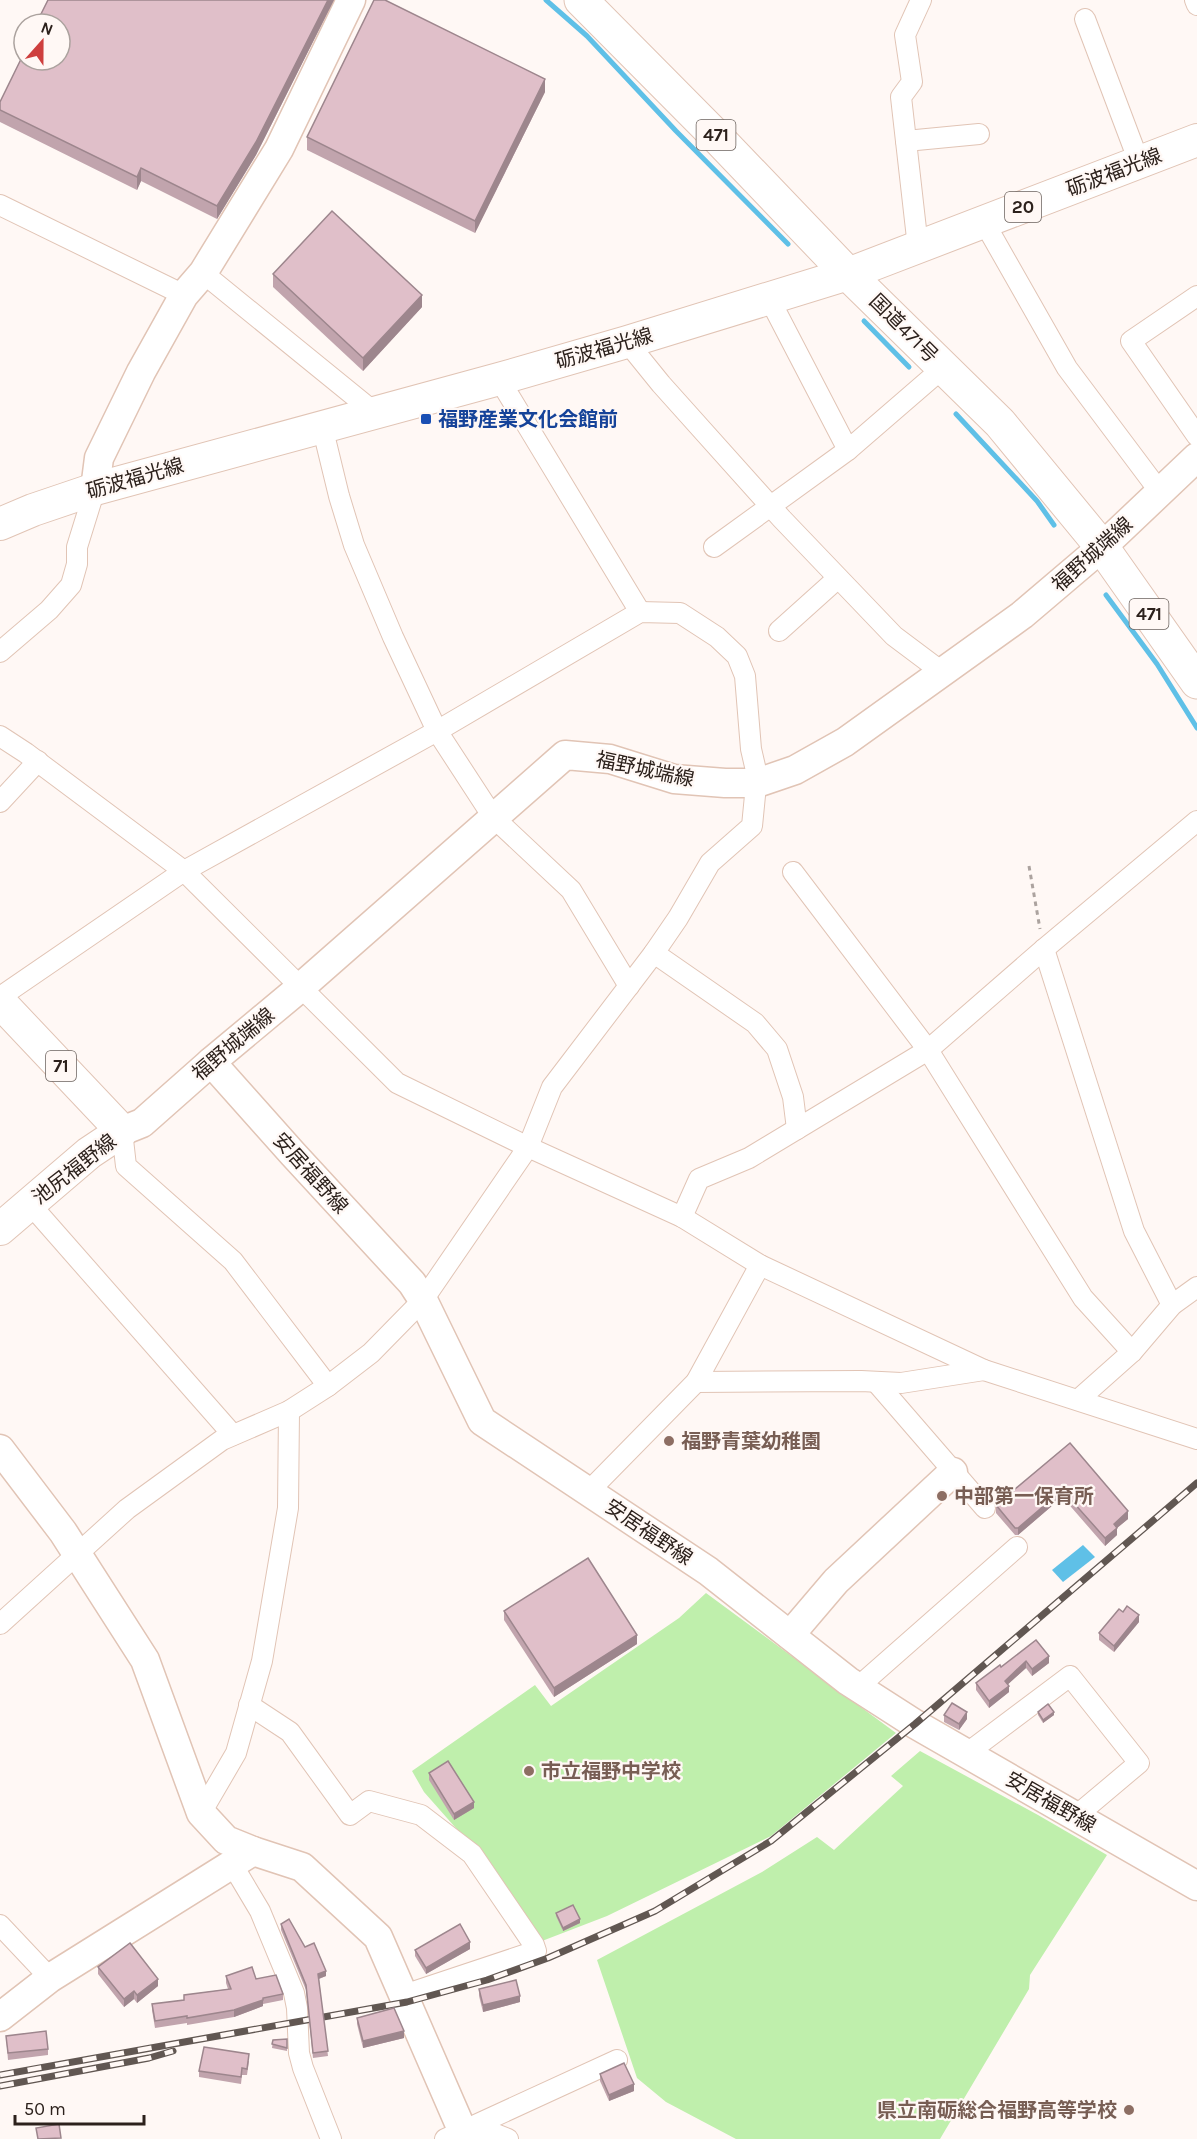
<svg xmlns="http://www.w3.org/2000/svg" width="1197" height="2139" font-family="Karla,'Noto Sans JP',sans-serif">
<rect width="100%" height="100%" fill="#fff8f5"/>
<g fill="#bfefac">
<path d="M 706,1593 L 896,1733 L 771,1836 L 607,1916 L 542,1941 L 469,1843 L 424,1792 L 412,1771 L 535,1685 L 551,1706 L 679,1618 Z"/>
<path d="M 920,1751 L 1038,1815 L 1107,1855 L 1030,1975 L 1029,1989 L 940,2139 L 736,2139 L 666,2102 L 637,2078 L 597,1960 L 762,1872 L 817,1837 L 834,1850 L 903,1786 L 891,1776 Z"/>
</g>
<path fill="#5fc0e7" d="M 1083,1545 L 1095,1557 L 1063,1582 L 1052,1570 Z"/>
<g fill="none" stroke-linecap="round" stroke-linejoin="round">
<g stroke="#5fc0e7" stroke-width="5">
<path d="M 546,0 L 587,36 L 676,131 L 788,244"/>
<path d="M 864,321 L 909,367"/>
<path d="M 956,414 L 1037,501 L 1054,525"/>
<path d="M 1106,595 L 1157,664 L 1197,728"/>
</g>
<defs>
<g id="street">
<path d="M 1195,0 L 1197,5"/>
<path d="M 1085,19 L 1139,162"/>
<path d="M 906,141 L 979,134"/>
<path d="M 0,205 L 184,295"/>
<path d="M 984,222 L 1067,368 L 1160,492"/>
<path d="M 918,247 L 901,97 L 912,82 L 905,35 L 921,0"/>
<path d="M 203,273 L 374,412"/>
<path d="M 1197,296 L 1131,341 L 1197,436"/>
<path d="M 769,298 L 848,450 L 944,367"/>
<path d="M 627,342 L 661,384 L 782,519 L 894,636 L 942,672"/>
<path d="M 499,379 L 640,612"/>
<path d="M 322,426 L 339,496 L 354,545 L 393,637 L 437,731 L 493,817 L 571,890 L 629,986"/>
<path d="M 714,547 L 848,450"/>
<path d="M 779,631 L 838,578"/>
<path d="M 0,652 L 49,610 L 71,585 L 77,564 L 77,547 L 95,489"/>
<path d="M 0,736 L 26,753 L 184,871 L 397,1083 L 528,1147 L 682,1217 L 760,1265 L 984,1370 L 1197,1439"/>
<path d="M 0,802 L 38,761"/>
<path d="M 793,872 L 928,1050 L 1083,1298 L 1132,1352"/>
<path d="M 1044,949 L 1134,1231 L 1172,1305"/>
<path d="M 654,953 L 755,1023 L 777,1049 L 793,1097 L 797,1129"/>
<path d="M 0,997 L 184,871 L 437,731 L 640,612 L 680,613 L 717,637 L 737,656 L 745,676 L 751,749 L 757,775 L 752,826 L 710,863 L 678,918 L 654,953 L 552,1087 L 528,1147 L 423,1300 L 371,1353 L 328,1386 L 289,1411 L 222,1440 L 127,1509 L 0,1624"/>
<path d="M 122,1131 L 126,1166 L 233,1261 L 328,1386"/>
<path d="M 30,1204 L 233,1435"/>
<path d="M 682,1217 L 699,1179 L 749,1158 L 928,1050 L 1044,949 L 1197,821"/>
<path d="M 696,1382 L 861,1381 L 901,1383 L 984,1370"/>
<path d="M 876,1382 L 985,1508"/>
<path d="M 1078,1400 L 1132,1352 L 1172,1305 L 1197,1287"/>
<path d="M 589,1491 L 696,1382 L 760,1265"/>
<path d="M 858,1687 L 1017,1547"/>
<path d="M 249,1705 L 290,1732 L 350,1815 L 369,1801 L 421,1815 L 472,1854 L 534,1945 L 536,1951 L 404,1995"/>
<path d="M 966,1754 L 1070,1676 L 1139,1763 L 1076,1816"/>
<path d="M 201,1813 L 236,1753 L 262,1661 L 288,1508 L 289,1411"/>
<path d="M 232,1864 L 260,1911 L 294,1993 L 297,2008 L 299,2053 L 303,2068 L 331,2139"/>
<path d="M 0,1925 L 50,1978"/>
<path d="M 468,2132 L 493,2133 L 508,2139"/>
<path d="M 445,2139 L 617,2060"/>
</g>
<g id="secondary">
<path d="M 95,489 L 99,458 L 141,372 L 184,295 L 203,273 L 279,149 L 351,0"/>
<path d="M 211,1062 L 293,1154 L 412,1283 L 423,1300 L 482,1421 L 708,1571 L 848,1681 L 915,1724 L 1197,1886"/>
<path d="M 122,1131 L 142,1123 L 211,1062 L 301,987 L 565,755 L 610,759 L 674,779 L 725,783 L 757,783 L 795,770 L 845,742 L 1022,615 L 1102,547 L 1197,457"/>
<path d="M 0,1449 L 63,1532 L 145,1660 L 201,1813 L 226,1840 L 253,1851 L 302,1867 L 378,1937 L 466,2139"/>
<path d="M 790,1635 L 836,1581 L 953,1472"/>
<path d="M 0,2017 L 50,1978 L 253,1851"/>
</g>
<g id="primary">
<path d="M 0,524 L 33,510 L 95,489 L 499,379 L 627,342 L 848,274 L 1197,140"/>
<path d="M 0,1002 L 122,1131 L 89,1153 L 0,1229"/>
</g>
<path id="highway" d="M 581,0 L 714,134 L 848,274 L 1000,423 L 1102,547 L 1197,682"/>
</defs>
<use href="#street" stroke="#e1c4b5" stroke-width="22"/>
<use href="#secondary" stroke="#e1c4b5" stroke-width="31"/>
<use href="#primary" stroke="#e1c4b5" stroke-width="34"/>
<use href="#highway" stroke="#e1c4b5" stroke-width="35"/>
<path stroke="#aca39f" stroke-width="3" stroke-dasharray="4.5 4.5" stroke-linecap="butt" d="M 1029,866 L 1040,929"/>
<use href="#street" stroke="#fff" stroke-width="20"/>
<use href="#secondary" stroke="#fff" stroke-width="28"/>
<use href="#primary" stroke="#fff" stroke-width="32"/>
<use href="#highway" stroke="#fff" stroke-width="33"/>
<defs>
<g id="rail">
<path d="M 0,2075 L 407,2002 L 487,1980 L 548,1958 L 655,1911 L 771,1841 L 915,1724 L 1197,1483"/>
<path d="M 0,2086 L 149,2058 L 173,2051"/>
</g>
</defs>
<use href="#rail" stroke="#615752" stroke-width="7"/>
<use href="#rail" stroke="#fff8f5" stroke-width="4.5" stroke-dasharray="14" stroke-linecap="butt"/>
</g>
<g fill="#c1a4ad">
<path d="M 48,0 L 334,0 L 256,155 L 217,219 L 141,181 L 137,190 L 0,122 L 0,102 L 24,60 Z"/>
<path d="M 545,92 L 475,233 L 307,150 L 307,137 Z"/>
<path d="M 273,274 L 422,307 L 363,371 L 273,287 Z"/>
<path d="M 1070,1443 L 1128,1519 L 1117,1528 L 1117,1535 L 1105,1546 L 1065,1500 L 1063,1502 L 1060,1499 L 1018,1535 L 1015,1535 L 996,1513 L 996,1505 Z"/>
<path d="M 504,1611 L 637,1644 L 554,1697 L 504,1620 Z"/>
<path d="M 1139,1622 L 1114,1652 L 1099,1640 L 1099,1633 Z"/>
<path d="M 1036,1640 L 1049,1663 L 1032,1676 L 1026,1668 L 1008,1684 L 1009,1692 L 989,1708 L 976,1690 L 976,1683 L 1001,1667 Z"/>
<path d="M 1038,1712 L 1054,1715 L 1043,1723 L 1038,1715 Z"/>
<path d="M 944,1715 L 967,1719 L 959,1730 L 944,1722 Z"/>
<path d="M 429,1773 L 474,1808 L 454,1820 L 429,1780 Z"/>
<path d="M 556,1913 L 580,1923 L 563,1931 L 556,1916 Z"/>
<path d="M 281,1924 L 305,1947 L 326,1976 L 319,1979 L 328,2056 L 313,2058 L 306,1990 L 281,1930 Z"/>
<path d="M 470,1949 L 426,1974 L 415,1956 L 415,1950 Z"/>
<path d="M 98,1967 L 158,1986 L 137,2003 L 134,1999 L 124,2007 L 98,1974 Z"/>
<path d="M 226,1976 L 256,1979 L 283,1994 L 283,2000 L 263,2004 L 263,2006 L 234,2017 L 187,2025 L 187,2023 L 155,2028 L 152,2010 L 152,2004 L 184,2000 L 184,1995 L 228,1989 L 226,1983 Z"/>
<path d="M 479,1989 L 520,2002 L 483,2012 L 479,1996 Z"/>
<path d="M 357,2018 L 404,2038 L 363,2048 L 357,2024 Z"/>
<path d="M 6,2036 L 48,2049 L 48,2055 L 8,2060 Z"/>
<path d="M 287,2039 L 287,2051 L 272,2048 L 273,2040 Z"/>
<path d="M 249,2061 L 247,2075 L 242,2075 L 241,2084 L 199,2077 L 199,2071 Z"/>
<path d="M 600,2074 L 634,2091 L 609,2101 L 600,2081 Z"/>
</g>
<g fill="#9d868d">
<path d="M 328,0 L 334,0 L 256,155 L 217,219 L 217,206 Z"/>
<path d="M 545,79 L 545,92 L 475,233 L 475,221 Z"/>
<path d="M 141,168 L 141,181 L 137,190 L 137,177 Z"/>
<path d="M 422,295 L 422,307 L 363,371 L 363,358 Z"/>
<path d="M 1060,1492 L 1060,1499 L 1018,1535 L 1018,1528 Z"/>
<path d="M 1065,1493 L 1065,1500 L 1063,1502 L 1063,1495 Z"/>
<path d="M 1128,1511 L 1128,1519 L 1117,1528 L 1117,1535 L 1105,1546 L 1105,1538 L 1114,1524 Z"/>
<path d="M 1139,1615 L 1139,1622 L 1114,1652 L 1114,1646 Z"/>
<path d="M 637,1635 L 637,1644 L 554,1697 L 554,1688 Z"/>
<path d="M 1049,1656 L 1049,1663 L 1032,1676 L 1032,1669 Z"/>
<path d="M 1026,1661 L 1026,1668 L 1005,1687 L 1005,1681 Z"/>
<path d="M 1009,1686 L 1009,1692 L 989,1708 L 989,1701 Z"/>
<path d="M 967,1712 L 967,1719 L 959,1730 L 959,1724 Z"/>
<path d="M 1054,1712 L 1054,1715 L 1043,1723 L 1043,1720 Z"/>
<path d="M 474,1802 L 474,1808 L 454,1820 L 454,1814 Z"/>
<path d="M 580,1919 L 580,1923 L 563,1931 L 563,1928 Z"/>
<path d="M 470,1942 L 470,1949 L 426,1974 L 426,1968 Z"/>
<path d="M 326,1971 L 326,1976 L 318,1979 L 318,1974 Z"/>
<path d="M 158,1979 L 158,1986 L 137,2003 L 137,1995 Z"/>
<path d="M 134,1991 L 134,1999 L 124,2007 L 124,1999 Z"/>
<path d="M 520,1996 L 520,2002 L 483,2012 L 483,2005 Z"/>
<path d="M 263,2000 L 263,2006 L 234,2017 L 234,2010 Z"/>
<path d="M 404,2031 L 404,2038 L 363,2048 L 363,2041 Z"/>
<path d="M 634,2084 L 634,2091 L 609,2101 L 609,2095 Z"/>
</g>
<g fill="#e0bfc9" stroke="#9d868d" stroke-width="1.5">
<path d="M 48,0 L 328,0 L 256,142 L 217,206 L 141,168 L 137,177 L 0,110 L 0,102 L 24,53 L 24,60 L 60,60 L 60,24 L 36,24 Z"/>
<path d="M 374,0 L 385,0 L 545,79 L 475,221 L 307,137 Z"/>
<path d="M 332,211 L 422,295 L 363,358 L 273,274 Z"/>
<path d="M 1070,1443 L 1128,1511 L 1114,1524 L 1117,1528 L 1105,1538 L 1065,1493 L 1063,1495 L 1060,1492 L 1018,1528 L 1015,1528 L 996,1505 Z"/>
<path d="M 588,1558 L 637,1635 L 554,1688 L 504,1611 Z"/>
<path d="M 1127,1606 L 1139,1615 L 1114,1646 L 1099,1633 L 1119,1609 L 1123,1612 Z"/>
<path d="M 1036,1640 L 1049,1656 L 1032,1669 L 1026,1661 L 1005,1681 L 1009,1686 L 989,1701 L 976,1683 L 1000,1665 L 1001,1667 Z"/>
<path d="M 952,1703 L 967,1712 L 959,1724 L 944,1715 Z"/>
<path d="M 1048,1704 L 1054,1712 L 1043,1720 L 1038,1712 Z"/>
<path d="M 448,1761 L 474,1802 L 454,1814 L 429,1773 Z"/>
<path d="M 573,1905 L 580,1919 L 563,1928 L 556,1913 Z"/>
<path d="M 289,1919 L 305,1947 L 314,1943 L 326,1971 L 318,1974 L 328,2051 L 313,2053 L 306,1985 L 281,1924 Z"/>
<path d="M 460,1924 L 470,1942 L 426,1968 L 415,1950 Z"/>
<path d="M 130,1943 L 158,1979 L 137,1995 L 134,1991 L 124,1999 L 98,1967 Z"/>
<path d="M 252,1967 L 256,1979 L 276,1975 L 283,1994 L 263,1998 L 263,2000 L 234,2010 L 187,2018 L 187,2016 L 155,2021 L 152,2004 L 184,2000 L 184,1995 L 231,1989 L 226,1976 Z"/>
<path d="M 516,1980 L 520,1996 L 483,2005 L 479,1989 Z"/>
<path d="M 394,2008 L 404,2031 L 363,2041 L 357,2018 Z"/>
<path d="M 46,2031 L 48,2049 L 8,2053 L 6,2036 Z"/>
<path d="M 287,2039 L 287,2048 L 272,2044 L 273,2040 Z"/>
<path d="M 204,2047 L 249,2054 L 247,2069 L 242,2068 L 241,2077 L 199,2071 Z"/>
<path d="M 624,2063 L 634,2084 L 609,2095 L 600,2074 Z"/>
<path d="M 59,2124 L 61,2138 L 38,2139 L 36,2128 Z"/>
</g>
<rect fill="#1a4fb4" stroke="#fff8f5" stroke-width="2" x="420" y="413" width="12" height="12" rx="3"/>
<g fill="#8d6e63" stroke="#fff8f5" stroke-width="2">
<circle cx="669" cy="1441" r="6"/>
<circle cx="942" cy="1496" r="6"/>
<circle cx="529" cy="1771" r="6"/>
<circle cx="1129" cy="2110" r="6"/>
</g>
<g text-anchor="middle" stroke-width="4.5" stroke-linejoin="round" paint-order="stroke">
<g fill="#fff8f5" stroke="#6b625d" stroke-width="1.5">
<rect x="696.5" y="120" width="39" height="30" rx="4.5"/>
<rect x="1005" y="192" width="36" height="30" rx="4.5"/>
<rect x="1129.5" y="599" width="39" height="30" rx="4.5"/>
<rect x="46" y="1051" width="30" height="30" rx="4.5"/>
</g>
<g font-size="18" font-weight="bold" fill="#2c211c">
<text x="716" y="141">471</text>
<text x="1023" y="213">20</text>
<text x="1149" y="620">471</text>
<text x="61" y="1072">71</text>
</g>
<g font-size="20" fill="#2c211c" stroke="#fff8f5">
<text transform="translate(1114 172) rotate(-21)" y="7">砺波福光線</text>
<text transform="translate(904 328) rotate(45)" y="7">国道471号</text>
<text transform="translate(604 348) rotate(-16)" y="7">砺波福光線</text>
<text transform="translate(135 478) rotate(-16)" y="7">砺波福光線</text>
<text transform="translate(1092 554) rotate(-42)" y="7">福野城端線</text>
<text transform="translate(645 769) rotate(12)" y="7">福野城端線</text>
<text transform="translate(233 1044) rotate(-40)" y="7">福野城端線</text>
<text transform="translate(74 1169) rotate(-38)" y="7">池尻福野線</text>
<text transform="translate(311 1173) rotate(48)" y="7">安居福野線</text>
<text transform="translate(649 1532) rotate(34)" y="7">安居福野線</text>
<text transform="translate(1051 1802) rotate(30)" y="7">安居福野線</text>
</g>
<g font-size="20" font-weight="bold" fill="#164399" stroke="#fff8f5" text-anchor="start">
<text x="438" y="426">福野産業文化会館前</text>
</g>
<g font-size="20" font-weight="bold" fill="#785e54" stroke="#fff8f5" text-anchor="start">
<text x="681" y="1448">福野青葉幼稚園</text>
<text x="954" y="1503">中部第一保育所</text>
<text x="541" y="1778">市立福野中学校</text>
<text x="1117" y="2117" text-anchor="end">県立南砺総合福野高等学校</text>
</g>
</g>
<g transform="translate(42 42) rotate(21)"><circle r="28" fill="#fff8f5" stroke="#aba29e" stroke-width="1.5"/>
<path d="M0-4.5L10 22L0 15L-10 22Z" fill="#ce3f3e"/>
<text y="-9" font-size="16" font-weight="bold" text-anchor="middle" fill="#2c211c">N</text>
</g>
<path d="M15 2115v9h129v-9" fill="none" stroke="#2c211c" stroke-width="3"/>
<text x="24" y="2115" font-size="18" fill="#2c211c" stroke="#fff8f5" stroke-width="4.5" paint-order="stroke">50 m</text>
</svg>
